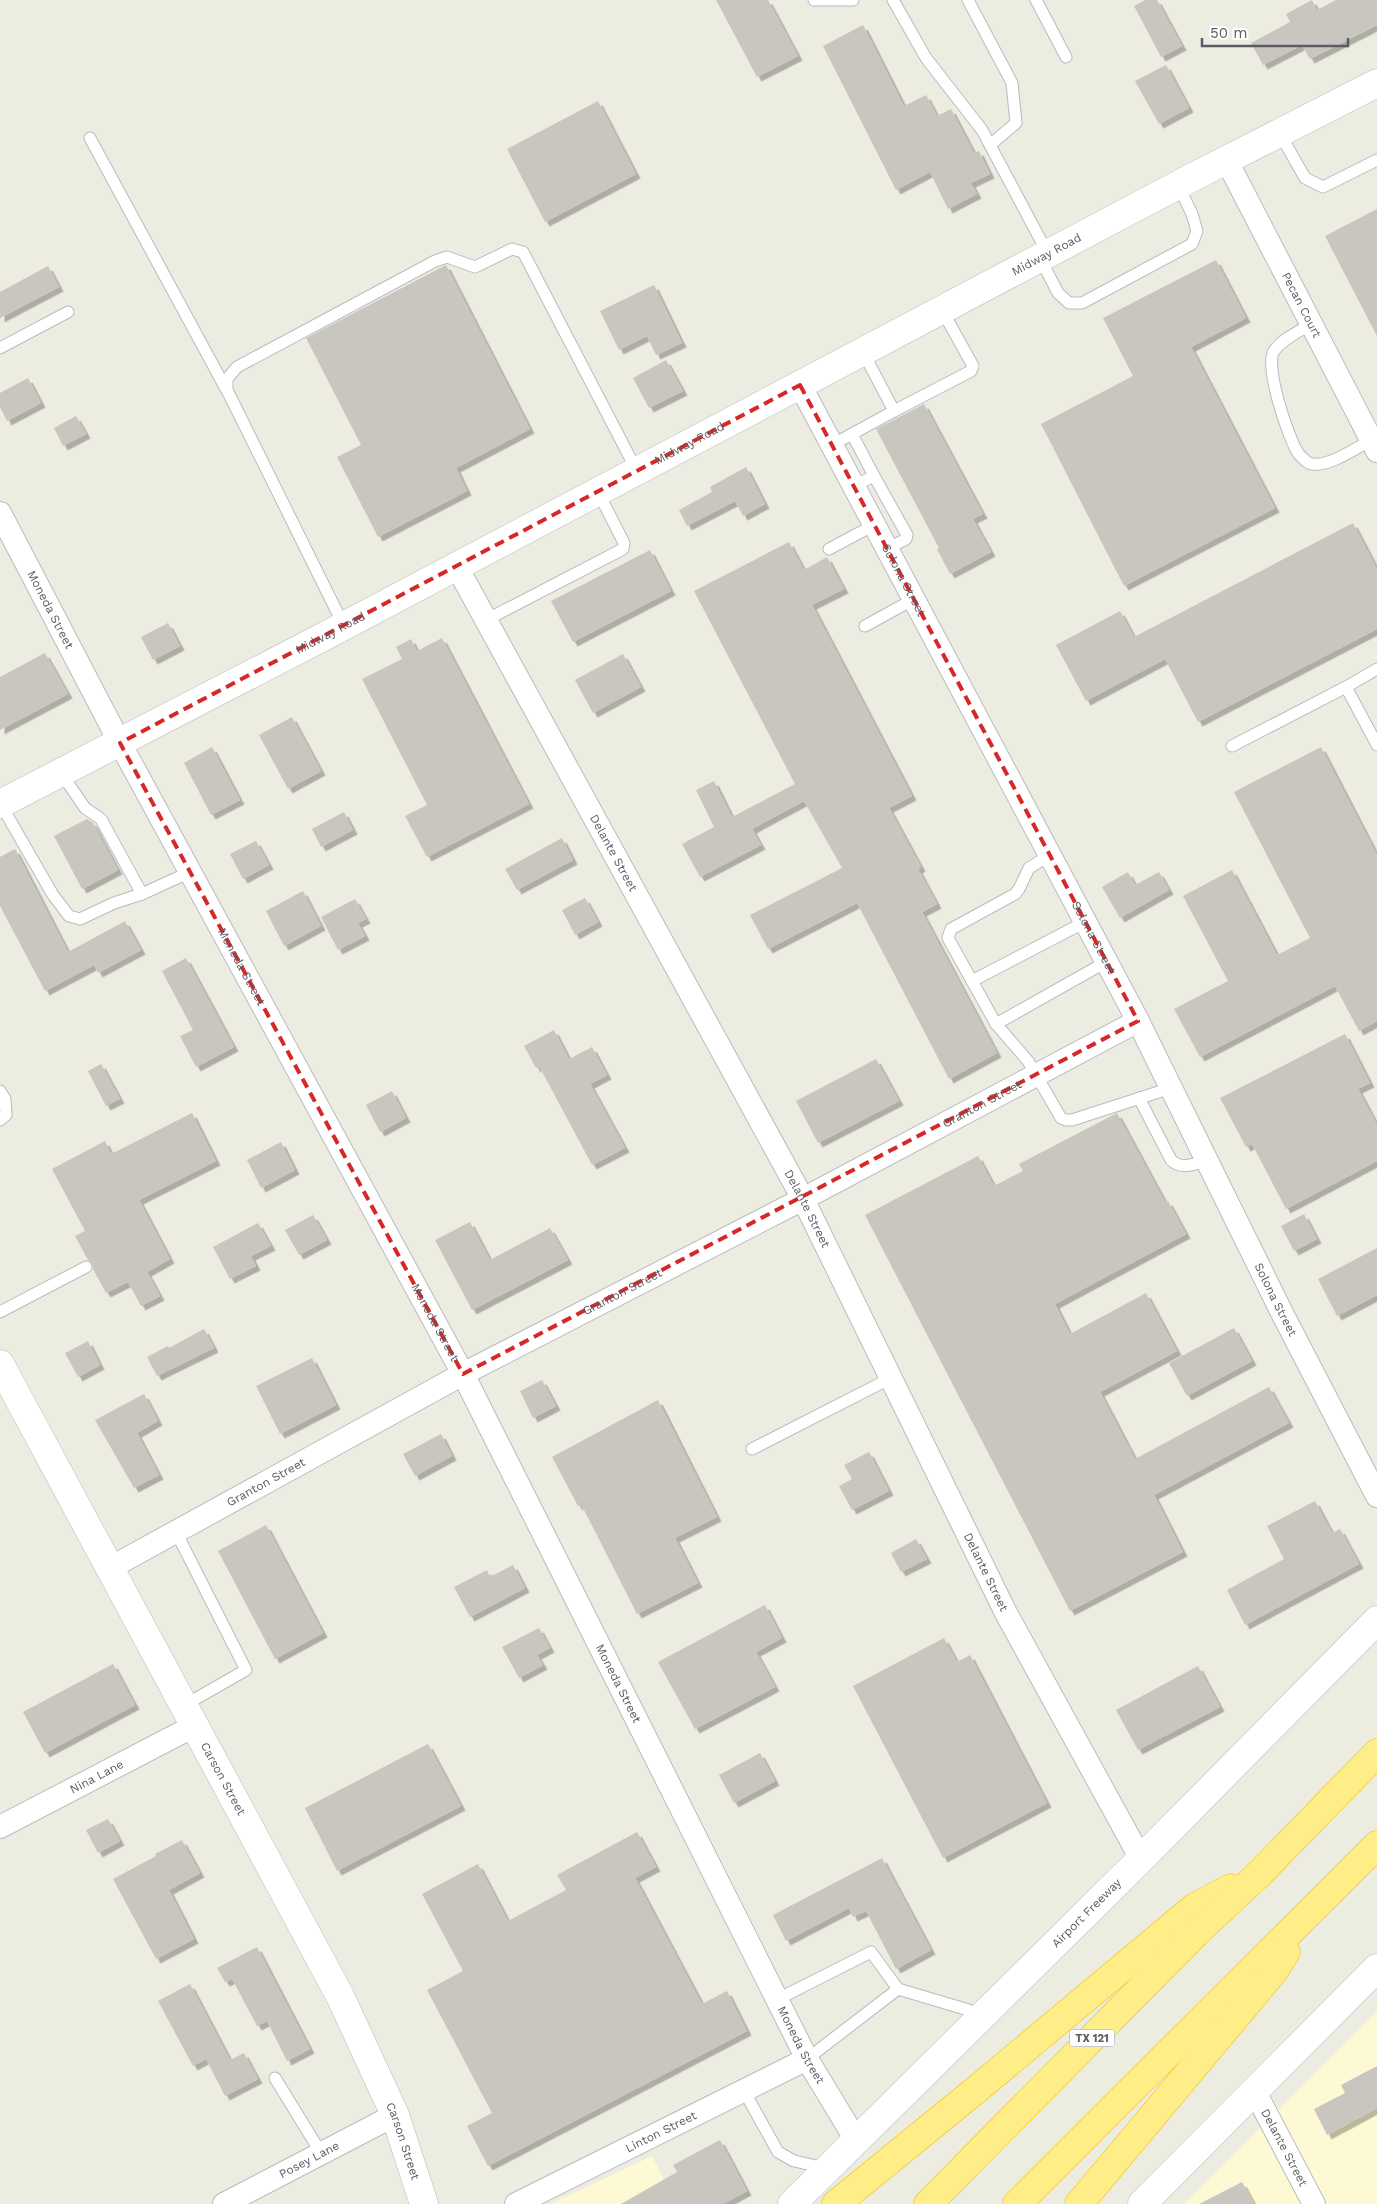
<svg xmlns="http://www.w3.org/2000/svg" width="1377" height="2204" font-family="'Work Sans',sans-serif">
<defs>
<filter id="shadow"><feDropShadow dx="4.5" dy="4.5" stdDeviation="0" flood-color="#0004"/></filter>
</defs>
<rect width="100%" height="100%" fill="#edece1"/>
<g fill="#fef9d5">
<path d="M 1377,2011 L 1377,2204 L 1184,2204 Z"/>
<path d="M 652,2156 L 676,2204 L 551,2204 L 561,2199 Z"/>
</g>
<g fill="#c8c6bf" filter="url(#shadow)">
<path d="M 716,0 L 768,0 L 798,56 L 757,77 Z"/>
<path d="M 1145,0 L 1157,0 L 1182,46 L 1161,57 L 1134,6 Z"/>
<path d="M 1312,0 L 1317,10 L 1336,0 L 1377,0 L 1377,25 L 1310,59 L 1302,45 L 1263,65 L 1251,43 L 1290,22 L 1286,14 Z"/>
<path d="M 863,25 L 904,106 L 926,95 L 937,116 L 951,109 L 974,153 L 979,151 L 990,174 L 971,183 L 977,194 L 948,209 L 930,172 L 896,190 L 823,46 Z"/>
<path d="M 1166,65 L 1189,108 L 1159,124 L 1135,81 Z"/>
<path d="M 598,101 L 636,174 L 545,222 L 507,149 Z"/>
<path d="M 1377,209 L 1377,336 L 1325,236 Z"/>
<path d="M 1216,260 L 1246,318 L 1191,347 L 1275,508 L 1124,586 L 1041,424 L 1133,376 L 1103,318 Z"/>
<path d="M 446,265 L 530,429 L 456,468 L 467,491 L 378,537 L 337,457 L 361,445 L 306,338 Z"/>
<path d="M 48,266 L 59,287 L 0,318 L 0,292 Z"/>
<path d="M 654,285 L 682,343 L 656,355 L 647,336 L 619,350 L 600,311 Z"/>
<path d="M 666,360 L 683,391 L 649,408 L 633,378 Z"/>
<path d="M 28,378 L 41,403 L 7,421 L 0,407 L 0,393 Z"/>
<path d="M 924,404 L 983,514 L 973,519 L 991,552 L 950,574 L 937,549 L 939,548 L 876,429 Z"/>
<path d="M 76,416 L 86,434 L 63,446 L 54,428 Z"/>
<path d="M 746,467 L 765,504 L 743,516 L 735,501 L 687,526 L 679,510 L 712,492 L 710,487 Z"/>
<path d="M 1353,523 L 1377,569 L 1377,629 L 1198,722 L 1165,659 L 1086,701 L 1056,645 L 1120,611 L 1134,637 Z"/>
<path d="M 789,542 L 804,570 L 827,557 L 844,589 L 812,605 L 912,796 L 889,808 L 921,867 L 918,869 L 937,904 L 922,912 L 997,1053 L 949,1079 L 857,903 L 768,949 L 750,915 L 842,868 L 804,801 L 752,829 L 761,845 L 700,877 L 682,844 L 714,827 L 696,790 L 714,781 L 732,817 L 795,784 L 694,591 Z"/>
<path d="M 650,550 L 671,591 L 573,642 L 551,601 Z"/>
<path d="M 168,623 L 180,646 L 153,660 L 141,637 Z"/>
<path d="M 442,638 L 529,804 L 427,857 L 405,816 L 427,805 L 362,679 L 402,659 L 396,647 L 411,639 L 417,651 Z"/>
<path d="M 45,653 L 68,694 L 0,730 L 0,677 Z"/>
<path d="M 623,654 L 641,687 L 593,713 L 575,680 Z"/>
<path d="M 292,717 L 321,771 L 288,789 L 259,735 Z"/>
<path d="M 212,747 L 240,800 L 211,815 L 184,763 Z"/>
<path d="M 1321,747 L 1377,855 L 1377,1021 L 1359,1031 L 1335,986 L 1200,1057 L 1174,1009 L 1228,981 L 1183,896 L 1232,870 L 1277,955 L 1310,938 L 1234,792 Z"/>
<path d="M 344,812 L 353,830 L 321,847 L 312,829 Z"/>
<path d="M 87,819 L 93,823 L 118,870 L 82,889 L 54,836 Z"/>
<path d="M 562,838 L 573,860 L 517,890 L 505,869 Z"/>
<path d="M 256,841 L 269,865 L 243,879 L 230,854 Z"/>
<path d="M 15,849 L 68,952 L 125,921 L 141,950 L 98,973 L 94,965 L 45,991 L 0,906 L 0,857 Z"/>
<path d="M 1128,872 L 1135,885 L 1159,872 L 1169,890 L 1120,918 L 1102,887 Z"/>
<path d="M 303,891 L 321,926 L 284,946 L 266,911 Z"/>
<path d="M 585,898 L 598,922 L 575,935 L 562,910 Z"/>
<path d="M 355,899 L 366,919 L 358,923 L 365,936 L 338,950 L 321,917 Z"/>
<path d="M 186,958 L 234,1047 L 196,1067 L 180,1036 L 193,1030 L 162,971 Z"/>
<path d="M 554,1030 L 569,1059 L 592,1047 L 607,1075 L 590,1084 L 625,1148 L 592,1165 L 539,1066 L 536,1068 L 524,1046 Z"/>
<path d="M 1345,1034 L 1370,1083 L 1358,1089 L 1377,1125 L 1377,1161 L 1286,1209 L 1252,1144 L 1246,1147 L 1220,1098 Z"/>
<path d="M 876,1059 L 899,1101 L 818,1143 L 796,1101 Z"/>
<path d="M 101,1064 L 120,1099 L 106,1106 L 88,1071 Z"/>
<path d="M 392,1091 L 406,1118 L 380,1132 L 366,1105 Z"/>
<path d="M 192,1113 L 216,1161 L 139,1200 L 170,1259 L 147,1272 L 160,1296 L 141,1306 L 128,1282 L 106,1293 L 93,1269 L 92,1263 L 88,1260 L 75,1236 L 85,1231 L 52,1169 L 105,1141 L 111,1154 Z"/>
<path d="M 1117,1113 L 1165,1202 L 1168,1201 L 1186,1234 L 1055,1304 L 1070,1334 L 1146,1293 L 1177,1351 L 1100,1392 L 1135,1459 L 1269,1387 L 1289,1423 L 1154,1495 L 1183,1552 L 1070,1611 L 865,1215 L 978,1156 L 994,1186 L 1023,1171 L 1019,1164 Z"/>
<path d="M 281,1142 L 295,1170 L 261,1188 L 247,1160 Z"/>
<path d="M 1304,1214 L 1317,1239 L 1294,1251 L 1281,1226 Z"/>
<path d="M 313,1215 L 327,1240 L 299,1255 L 285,1230 Z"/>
<path d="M 470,1222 L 490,1260 L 550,1228 L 568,1260 L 472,1310 L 435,1240 Z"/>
<path d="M 258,1223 L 271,1246 L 251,1256 L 256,1266 L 230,1279 L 213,1247 Z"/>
<path d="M 1377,1248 L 1377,1295 L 1337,1316 L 1318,1279 Z"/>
<path d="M 1234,1328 L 1252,1361 L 1187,1396 L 1169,1363 Z"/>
<path d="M 204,1329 L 214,1348 L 157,1376 L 147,1357 L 168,1346 L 169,1348 Z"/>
<path d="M 88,1341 L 100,1365 L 78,1377 L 65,1353 Z"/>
<path d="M 312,1358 L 336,1405 L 280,1434 L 256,1386 Z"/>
<path d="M 542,1380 L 556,1406 L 533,1418 L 520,1391 Z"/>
<path d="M 144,1394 L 158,1421 L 137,1433 L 159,1475 L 134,1488 L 95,1420 Z"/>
<path d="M 658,1400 L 717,1517 L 675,1538 L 698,1583 L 637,1614 L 581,1504 L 578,1506 L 552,1457 Z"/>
<path d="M 441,1434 L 452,1456 L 415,1476 L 403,1454 Z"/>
<path d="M 869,1452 L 889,1491 L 852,1510 L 839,1486 L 852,1479 L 844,1465 Z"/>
<path d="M 1315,1501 L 1332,1533 L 1340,1529 L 1359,1564 L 1245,1625 L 1227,1590 L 1284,1559 L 1267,1526 Z"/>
<path d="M 266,1525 L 323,1633 L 275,1659 L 218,1551 Z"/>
<path d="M 916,1539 L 927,1559 L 901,1572 L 891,1553 Z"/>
<path d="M 513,1565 L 525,1588 L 470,1617 L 454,1587 L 487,1570 L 490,1577 Z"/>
<path d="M 765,1605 L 782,1638 L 756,1652 L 775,1687 L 695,1729 L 658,1662 Z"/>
<path d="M 539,1628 L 550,1648 L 537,1655 L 543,1665 L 519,1678 L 502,1647 Z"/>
<path d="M 944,1638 L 957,1662 L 970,1655 L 1047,1803 L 943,1858 L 853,1686 Z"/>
<path d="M 113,1664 L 135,1705 L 45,1753 L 23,1712 Z"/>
<path d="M 1198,1666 L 1220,1707 L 1138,1750 L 1116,1710 Z"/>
<path d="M 428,1744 L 461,1806 L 337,1871 L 305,1808 Z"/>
<path d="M 760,1753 L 775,1781 L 734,1803 L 719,1775 Z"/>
<path d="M 108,1819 L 120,1841 L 98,1853 L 86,1830 Z"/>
<path d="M 637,1832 L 656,1867 L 635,1878 L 702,2004 L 727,1991 L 747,2031 L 488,2166 L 467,2126 L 492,2113 L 427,1990 L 463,1971 L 422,1894 L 478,1864 L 508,1921 L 566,1890 L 557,1875 Z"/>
<path d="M 182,1840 L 200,1873 L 169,1890 L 194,1939 L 156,1959 L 113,1879 L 156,1856 L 155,1854 Z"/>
<path d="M 882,1858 L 931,1950 L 896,1969 L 866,1911 L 853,1917 L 849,1908 L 786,1941 L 773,1915 Z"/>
<path d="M 257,1947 L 310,2049 L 287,2061 L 267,2021 L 257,2026 L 232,1979 L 225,1982 L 217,1968 Z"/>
<path d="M 190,1984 L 230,2060 L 244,2053 L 258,2079 L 225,2096 L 206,2059 L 193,2066 L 158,2001 Z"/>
<path d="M 1377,2066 L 1377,2108 L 1327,2135 L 1314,2109 L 1345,2093 L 1341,2085 Z"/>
<path d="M 720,2140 L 747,2191 L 723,2204 L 621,2204 L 677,2172 L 673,2165 Z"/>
<path d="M 1242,2182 L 1254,2204 L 1199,2204 Z"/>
</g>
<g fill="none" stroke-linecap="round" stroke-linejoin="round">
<defs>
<g id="lane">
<path d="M 814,0 L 853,0"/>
<path d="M 893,0 L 926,58 L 982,130 L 1048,254"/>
<path d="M 968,0 L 1012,83 L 1016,123 L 990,145"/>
<path d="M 1036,0 L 1066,57"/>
<path d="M 1280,134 L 1305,178 L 1323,187 L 1377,160"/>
<path d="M 90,138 L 226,389"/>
<path d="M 1040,258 L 1058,293 L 1069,303 L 1082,303 L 1192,244 L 1197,231 L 1192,214 L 1178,185"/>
<path d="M 1311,324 C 1300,331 1282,339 1274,351 C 1264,366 1288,437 1298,453 C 1301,457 1308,464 1312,464 C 1329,467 1356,448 1371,440"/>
<path d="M 0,348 L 68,312"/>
<path d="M 894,411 L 971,371 L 973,366 L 942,310"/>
<path d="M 852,434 L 894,411 L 863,352"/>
<path d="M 832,445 L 852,434 L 874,476"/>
<path d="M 854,486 L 874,476 L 907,535 L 906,539 L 887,549"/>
<path d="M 829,549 L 874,525"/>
<path d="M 486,620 L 623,549 L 624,543 L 598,492"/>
<path d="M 344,626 L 227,390 L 227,379 L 237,367 L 435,261 L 447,257 L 475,267 L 512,249 L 523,252 L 637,471"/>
<path d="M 865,626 L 914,599"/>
<path d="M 1377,669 L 1346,687 L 1377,745"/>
<path d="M 1232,746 L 1346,687"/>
<path d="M 0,803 L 53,895 L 69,916 L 80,919 L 114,903 L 142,894 L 101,819 L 85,808 L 61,773"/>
<path d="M 1050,855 L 1029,868 L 1019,889 L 1015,894 L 951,929 L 948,938 L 996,1024 L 1028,1061 L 1061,1118 L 1066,1120 L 1072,1120 L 1171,1088"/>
<path d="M 142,894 L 190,872"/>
<path d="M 972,981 L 1085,922"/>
<path d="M 996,1024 L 1106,962"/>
<path d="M 0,1091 L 5,1099 L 6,1115 L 0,1120"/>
<path d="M 1139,1098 L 1171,1160 C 1181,1170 1194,1164 1207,1161"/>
<path d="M 0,1312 L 86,1267"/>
<path d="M 752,1449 L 891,1378"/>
<path d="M 176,1532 L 246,1670 L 183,1706"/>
<path d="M 778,1999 L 871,1952 L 898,1989 L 982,2014"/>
<path d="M 807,2059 L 898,1989"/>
<path d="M 275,2078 L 321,2153"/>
<path d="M 744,2091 L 778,2152 L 794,2161 L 825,2168"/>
</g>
<g id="street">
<path id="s1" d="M 1227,161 L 1377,451"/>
<path id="s2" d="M 800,385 L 1138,1021 L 1282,1313 L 1377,1496"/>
<path id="s3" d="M 0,513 L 120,743 L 463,1374 L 807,2059 L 856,2140"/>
<path id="s4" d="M 457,567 L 803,1199 L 1006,1613 L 1141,1859"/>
<path id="s5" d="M 110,1568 L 463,1374 L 803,1199 L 1138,1021"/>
<path id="s6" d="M 0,1827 L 194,1726"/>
<path id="s7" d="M 1254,2090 L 1314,2204"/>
<path id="s8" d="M 224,2204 L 395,2115"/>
<path id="s9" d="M 516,2204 L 807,2059"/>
</g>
<g id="secondary">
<path id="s10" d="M 0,804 L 321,638 L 1193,177 L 1377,83"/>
<path id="s11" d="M 0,1364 L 340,1996 L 395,2115 L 424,2204"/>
<path id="s12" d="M 792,2204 L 1141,1859 L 1377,1620"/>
<path d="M 1142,2204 L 1377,1968"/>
</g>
<g id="highway">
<path d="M 836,2204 L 977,2089 L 1195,1907 L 1231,1888"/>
<path d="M 928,2204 L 1195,1934 L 1259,1874 L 1377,1753"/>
<path d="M 1017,2204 L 1377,1845"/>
<path d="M 1079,2204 L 1274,1971 L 1286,1952"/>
</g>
</defs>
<use href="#lane" stroke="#b9bbc1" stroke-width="13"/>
<use href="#street" stroke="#b9bbc1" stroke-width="24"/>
<use href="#secondary" stroke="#b7bac0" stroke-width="29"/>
<use href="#highway" stroke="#efbd00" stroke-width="29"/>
<use href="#lane" stroke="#fff" stroke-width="11"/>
<use href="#street" stroke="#fff" stroke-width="22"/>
<use href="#secondary" stroke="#fff" stroke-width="28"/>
<use href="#highway" stroke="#ffed87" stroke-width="28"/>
</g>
<path fill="none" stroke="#d62828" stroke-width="4" stroke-dasharray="10 6" stroke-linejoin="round" d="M 800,385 L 1138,1021 L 463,1374 L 120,743 Z"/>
<g text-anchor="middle" stroke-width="4" stroke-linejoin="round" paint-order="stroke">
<rect fill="#fff" stroke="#8c8e92" stroke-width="1" x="1069.5" y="2029.5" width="45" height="17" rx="4"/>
<g font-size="11" font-weight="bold" fill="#5a5d63">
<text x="1092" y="2042">TX 121</text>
</g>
<g font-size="12" fill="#5a5d63" stroke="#fff">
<text dy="4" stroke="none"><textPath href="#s10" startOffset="1182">Midway Road</textPath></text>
<text dy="4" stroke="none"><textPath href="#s1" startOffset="162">Pecan Court</textPath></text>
<text dy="4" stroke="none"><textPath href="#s10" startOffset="778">Midway Road</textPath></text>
<text dy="4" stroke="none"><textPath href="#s2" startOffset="221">Solona Street</textPath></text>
<text dy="4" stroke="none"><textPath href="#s3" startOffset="109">Moneda Street</textPath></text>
<text dy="4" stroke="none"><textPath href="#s10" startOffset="372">Midway Road</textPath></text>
<text dy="4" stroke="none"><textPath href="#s4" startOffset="326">Delante Street</textPath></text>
<text dy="4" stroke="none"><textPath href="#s2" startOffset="626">Solona Street</textPath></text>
<text dy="4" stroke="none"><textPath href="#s3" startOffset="514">Moneda Street</textPath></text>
<text dy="4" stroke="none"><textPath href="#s5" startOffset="988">Granton Street</textPath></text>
<text dy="4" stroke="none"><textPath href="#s4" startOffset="731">Delante Street</textPath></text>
<text dy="4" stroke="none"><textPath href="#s5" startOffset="582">Granton Street</textPath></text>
<text dy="4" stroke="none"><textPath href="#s2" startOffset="1031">Solona Street</textPath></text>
<text dy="4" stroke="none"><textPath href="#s3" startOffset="919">Moneda Street</textPath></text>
<text dy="4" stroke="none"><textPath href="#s5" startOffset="178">Granton Street</textPath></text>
<text dy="4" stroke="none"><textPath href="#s4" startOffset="1136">Delante Street</textPath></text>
<text dy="4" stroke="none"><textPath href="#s3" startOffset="1324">Moneda Street</textPath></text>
<text dy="4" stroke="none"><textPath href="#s6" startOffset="109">Nina Lane</textPath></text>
<text dy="4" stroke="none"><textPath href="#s11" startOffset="471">Carson Street</textPath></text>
<text dy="4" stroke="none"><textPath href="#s12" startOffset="414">Airport Freeway</textPath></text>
<text dy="4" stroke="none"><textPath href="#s3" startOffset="1729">Moneda Street</textPath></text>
<text dy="4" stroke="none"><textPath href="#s9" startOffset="162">Linton Street</textPath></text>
<text dy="4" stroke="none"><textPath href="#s11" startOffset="876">Carson Street</textPath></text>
<text dy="4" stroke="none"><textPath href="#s7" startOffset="65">Delante Street</textPath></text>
<text dy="4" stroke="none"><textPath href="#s8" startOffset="96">Posey Lane</textPath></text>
</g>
</g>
<path d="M1202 38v8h146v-8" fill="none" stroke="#5a5d63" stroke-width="2.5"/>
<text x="1210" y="38" font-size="15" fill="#5a5d63" stroke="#ffffff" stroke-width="4" paint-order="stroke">50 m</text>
</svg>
